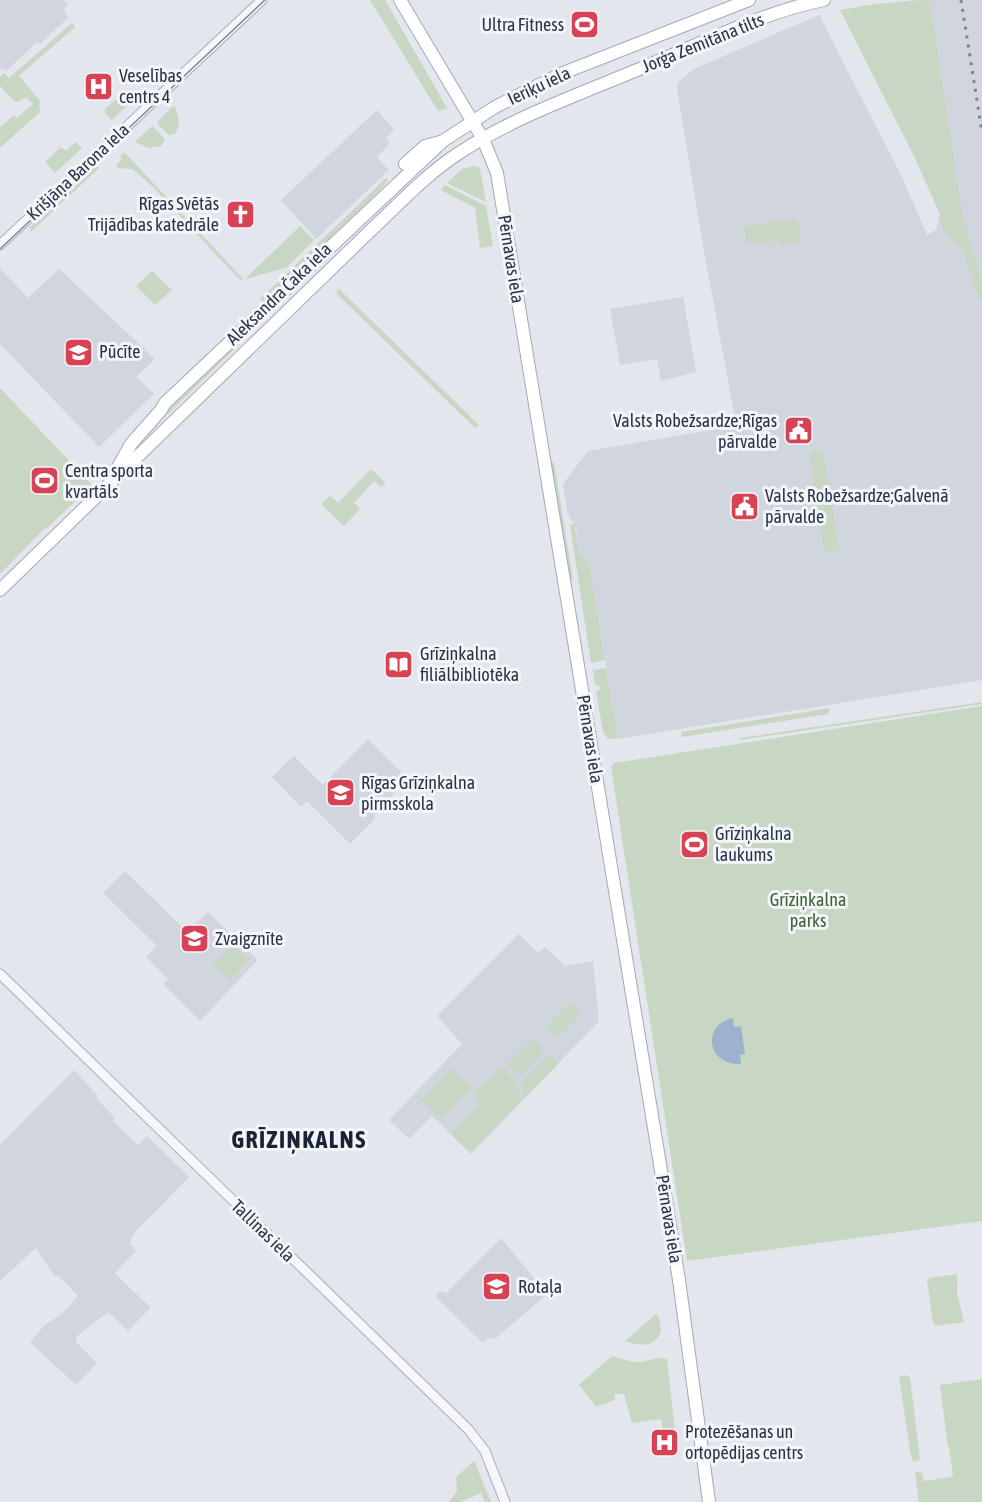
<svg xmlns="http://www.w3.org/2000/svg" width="982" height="1502" font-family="'Asap Condensed',sans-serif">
<rect width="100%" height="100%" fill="#e3e6ec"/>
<g fill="#d1d5de">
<path d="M 0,0 L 61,0 L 69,3 L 64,10 L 68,18 L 40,44 L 37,42 L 6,71 L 0,68 Z"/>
<path d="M 926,0 L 982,0 L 982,680 L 618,739 L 589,561 L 580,554 L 576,529 L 567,511 L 563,484 L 588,451 L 729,427 L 729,419 L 735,418 L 703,246 L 677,88 L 679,81 L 694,69 L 819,15 L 902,177 L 927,235 L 936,230 L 940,214 L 916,160 L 929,1 Z"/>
<path d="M 377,110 L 394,130 L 386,138 L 390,143 L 377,157 L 389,170 L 316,239 L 281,200 Z"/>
<path d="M 0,268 L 28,298 L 59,269 L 155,359 L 136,377 L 154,394 L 99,447 L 0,344 Z"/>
<path d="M 683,297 L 696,372 L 661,381 L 657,359 L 620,365 L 610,309 Z"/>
<path d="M 368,739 L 407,778 L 375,814 L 374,820 L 350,844 L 307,801 L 301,807 L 272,777 L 294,756 L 323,785 Z"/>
<path d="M 125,871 L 187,932 L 208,912 L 258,960 L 200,1021 L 163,984 L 168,979 L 146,957 L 157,946 L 103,893 Z"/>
<path d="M 519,934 L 538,953 L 545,947 L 565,966 L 593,961 L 599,1021 L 471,1154 L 432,1116 L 409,1139 L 389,1120 L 462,1044 L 437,1016 Z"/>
<path d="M 74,1070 L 93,1090 L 92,1094 L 95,1092 L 98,1096 L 96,1098 L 115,1118 L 113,1121 L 138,1145 L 147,1136 L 189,1177 L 135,1232 L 129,1243 L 136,1251 L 115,1273 L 136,1294 L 140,1293 L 138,1296 L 151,1307 L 128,1331 L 108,1312 L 76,1337 L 77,1343 L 97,1363 L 76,1385 L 30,1342 L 45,1325 L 63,1313 L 78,1296 L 58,1275 L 55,1277 L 36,1248 L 0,1281 L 0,1145 Z"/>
<path d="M 501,1238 L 547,1294 L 496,1338 L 487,1339 L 483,1343 L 435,1296 L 440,1291 L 446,1293 Z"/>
</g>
<g fill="#c8d6c4">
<path d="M 370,0 L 385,0 L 447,108 L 438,111 Z"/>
<path d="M 920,0 L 926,0 L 930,3 L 962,211 L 982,286 L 982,302 L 974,287 L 964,252 L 943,230 L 940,214 L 916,160 L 840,10 L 875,4 Z"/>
<path d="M 72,23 L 75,27 L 19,76 L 40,101 L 39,107 L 41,111 L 0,148 L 0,127 L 14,115 L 17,118 L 33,104 L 26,97 L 18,102 L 14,101 L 0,86 L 0,76 L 4,73 L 9,78 Z"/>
<path d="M 124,92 L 126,92 L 134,99 L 112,120 L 105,113 L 105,109 Z"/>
<path d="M 174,105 C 179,115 182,127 173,135 L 171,134 L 169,136 L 158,124 L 158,121 Z"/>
<path d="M 152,126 L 165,139 L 161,146 L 149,148 L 135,142 Z"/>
<path d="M 76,142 L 82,148 L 55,173 L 45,162 L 61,147 L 66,151 Z"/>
<path d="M 124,152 L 141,170 L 243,279 L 241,281 L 154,188 L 137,173 L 132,169 L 117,168 L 117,164 L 122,159 L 120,156 Z"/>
<path d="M 97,166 L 99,168 L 31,232 L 30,227 L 94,167 Z"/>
<path d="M 475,166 L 480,168 L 486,202 L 447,183 L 462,169 Z"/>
<path d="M 386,178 L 388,180 L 379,191 L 264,300 L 259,300 Z"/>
<path d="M 445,185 L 486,206 L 493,246 L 480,248 L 475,208 L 441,190 Z"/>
<path d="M 797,218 L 801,242 L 780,245 L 779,240 L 747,244 L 744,227 Z"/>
<path d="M 300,226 L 314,240 L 286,268 L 245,279 Z"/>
<path d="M 341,245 L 168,414 L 166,412 Z"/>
<path d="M 152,271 L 172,290 L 155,305 L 136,286 Z"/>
<path d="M 339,289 L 479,425 L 475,428 L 336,293 Z"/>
<path d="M 0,388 L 92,485 L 47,528 L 46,527 L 0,574 Z"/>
<path d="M 823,450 L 839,550 L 824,552 L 809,452 Z"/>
<path d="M 554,462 L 573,579 L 570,580 L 551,463 Z"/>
<path d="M 371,469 L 386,483 L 381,487 L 374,481 L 354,503 L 360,509 L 344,526 L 321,504 L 330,496 L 338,503 Z"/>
<path d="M 574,524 L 580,554 L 589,561 L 605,660 L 591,663 L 570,525 Z"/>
<path d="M 606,668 L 618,738 L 608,739 L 603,732 L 596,691 L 600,690 L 599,685 L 595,685 L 593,670 Z"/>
<path d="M 982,702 L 982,704 L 740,740 L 741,738 Z"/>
<path d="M 982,706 L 982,1221 L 687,1261 L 611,767 L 614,763 Z"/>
<path d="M 830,708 L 828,714 L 682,737 L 681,732 Z"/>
<path d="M 233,945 L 249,960 L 230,980 L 214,964 Z"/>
<path d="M 570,1003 L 581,1014 L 556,1038 L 545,1028 Z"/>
<path d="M 533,1039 L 544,1051 L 520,1075 L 508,1064 Z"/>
<path d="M 550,1055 L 558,1064 L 524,1099 L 521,1084 Z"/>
<path d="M 451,1068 L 472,1088 L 441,1119 L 421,1100 Z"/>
<path d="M 500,1068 L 502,1068 L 518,1084 L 522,1101 L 470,1152 L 451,1134 L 481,1103 L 475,1096 L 476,1091 Z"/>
<path d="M 957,1274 L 957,1293 L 964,1322 L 936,1326 L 933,1323 L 927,1280 L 930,1278 Z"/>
<path d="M 656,1314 L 659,1318 L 661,1332 C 654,1348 639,1346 625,1341 Z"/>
<path d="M 612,1356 C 620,1358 629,1362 637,1362 C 647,1362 657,1356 667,1359 L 675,1431 L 663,1431 L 661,1419 L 632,1423 L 624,1394 L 615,1394 L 615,1400 L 596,1407 L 579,1385 Z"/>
<path d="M 905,1375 L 910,1377 L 919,1451 L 920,1460 L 913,1462 L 910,1451 L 899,1376 Z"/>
<path d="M 982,1379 L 982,1502 L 919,1502 L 915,1472 L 922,1473 L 924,1481 L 951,1477 L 953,1475 L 949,1447 L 948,1447 L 940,1385 Z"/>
<path d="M 474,1461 L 491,1502 L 485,1502 L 481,1493 L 460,1502 L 449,1502 L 457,1491 L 456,1477 Z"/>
</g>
<path fill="#9cb3ce" d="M 733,1018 L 734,1027 L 741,1026 L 745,1054 L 740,1055 L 741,1064 C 707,1066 701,1024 733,1018 Z"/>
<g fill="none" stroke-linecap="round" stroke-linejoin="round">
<defs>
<g id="minor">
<path d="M 0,245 L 262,0"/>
<path d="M 0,974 L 468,1429 L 485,1451 L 505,1502"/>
</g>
<g id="major">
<path d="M 400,0 L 483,139 L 497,173 L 679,1280 L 709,1502"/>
<path d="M 405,164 L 425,146 L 440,142"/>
<path d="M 117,469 L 131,444 L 161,410 L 165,403 L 443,141 L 495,107 L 563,73 L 749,0"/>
<path d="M 0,590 L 367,234 C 397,206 425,175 459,153 C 515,116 588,91 649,65 C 704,42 767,11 824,0"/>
</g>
</defs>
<use href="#minor" stroke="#a7adb7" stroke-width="11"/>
<use href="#major" stroke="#a1aab9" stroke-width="14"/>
<use href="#minor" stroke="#f6f7fa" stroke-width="9"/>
<use href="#major" stroke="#fff" stroke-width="12"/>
<path stroke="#7b8597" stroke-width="1.5" d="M 0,249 L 265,0"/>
<path stroke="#7b8597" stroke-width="3" stroke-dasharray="3 6" stroke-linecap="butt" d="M 961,0 L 982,132"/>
</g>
<defs>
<symbol id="stadium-square" viewBox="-11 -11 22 22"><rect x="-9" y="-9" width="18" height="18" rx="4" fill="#d74255" stroke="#f3f5f9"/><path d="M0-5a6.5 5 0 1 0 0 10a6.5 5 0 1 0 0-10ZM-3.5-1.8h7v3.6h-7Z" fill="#fff"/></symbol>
<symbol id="hospital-square" viewBox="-11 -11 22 22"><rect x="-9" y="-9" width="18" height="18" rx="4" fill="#d74255" stroke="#f3f5f9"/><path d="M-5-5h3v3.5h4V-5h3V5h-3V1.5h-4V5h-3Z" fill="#fff"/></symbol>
<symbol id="church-square" viewBox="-11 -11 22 22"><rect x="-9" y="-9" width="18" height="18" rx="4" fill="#d74255" stroke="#f3f5f9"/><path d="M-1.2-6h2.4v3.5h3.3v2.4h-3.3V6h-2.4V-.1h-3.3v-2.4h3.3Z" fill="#fff"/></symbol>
<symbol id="school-square" viewBox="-11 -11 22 22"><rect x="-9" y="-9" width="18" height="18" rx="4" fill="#d74255" stroke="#f3f5f9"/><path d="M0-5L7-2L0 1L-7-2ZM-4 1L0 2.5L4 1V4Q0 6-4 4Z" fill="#fff"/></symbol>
<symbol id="civic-square" viewBox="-11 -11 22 22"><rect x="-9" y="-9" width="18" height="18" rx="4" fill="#d74255" stroke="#f3f5f9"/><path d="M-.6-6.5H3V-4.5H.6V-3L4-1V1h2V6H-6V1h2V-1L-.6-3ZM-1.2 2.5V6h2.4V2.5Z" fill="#fff"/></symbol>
<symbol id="library-square" viewBox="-11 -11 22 22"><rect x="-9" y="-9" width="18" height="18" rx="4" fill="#d74255" stroke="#f3f5f9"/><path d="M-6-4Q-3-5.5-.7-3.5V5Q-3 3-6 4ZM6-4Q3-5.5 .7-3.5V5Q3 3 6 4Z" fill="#fff"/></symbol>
</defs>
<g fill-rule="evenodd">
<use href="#stadium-square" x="568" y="8" width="33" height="33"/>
<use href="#hospital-square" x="82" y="70" width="33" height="33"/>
<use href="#church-square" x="224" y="198" width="33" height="33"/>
<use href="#school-square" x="62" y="336" width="33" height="33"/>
<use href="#civic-square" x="782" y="414" width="33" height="33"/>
<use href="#stadium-square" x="28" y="464" width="33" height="33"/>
<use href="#civic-square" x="728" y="490" width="33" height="33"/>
<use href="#library-square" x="382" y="648" width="33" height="33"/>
<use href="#school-square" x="324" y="776" width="33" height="33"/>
<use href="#stadium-square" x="678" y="828" width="33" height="33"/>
<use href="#school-square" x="178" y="922" width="33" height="33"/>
<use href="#school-square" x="480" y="1270" width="33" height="33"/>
<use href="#hospital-square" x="648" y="1426" width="33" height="33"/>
</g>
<g text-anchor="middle" stroke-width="6" stroke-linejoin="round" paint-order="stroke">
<g font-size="18" fill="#293346" stroke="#f3f5f9" text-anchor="start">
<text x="564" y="31" text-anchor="end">Ultra Fitness</text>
<text x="119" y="82">Veselības<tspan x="119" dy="21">centrs 4</tspan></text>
<text x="219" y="210" text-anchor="end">Rīgas Svētās<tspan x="219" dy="21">Trijādības katedrāle</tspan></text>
<text x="99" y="358">Pūcīte</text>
<text x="777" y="427" text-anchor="end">Valsts Robežsardze;Rīgas<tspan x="777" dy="21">pārvalde</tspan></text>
<text x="65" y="477">Centra sporta<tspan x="65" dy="21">kvartāls</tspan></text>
<text x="765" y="502">Valsts Robežsardze;Galvenā<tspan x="765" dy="21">pārvalde</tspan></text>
<text x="420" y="660">Grīziņkalna<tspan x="420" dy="21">filiālbibliotēka</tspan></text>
<text x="361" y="789">Rīgas Grīziņkalna<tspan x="361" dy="21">pirmsskola</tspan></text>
<text x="715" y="840">Grīziņkalna<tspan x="715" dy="21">laukums</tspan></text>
<text x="215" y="945">Zvaigznīte</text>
<text x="518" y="1293">Rotaļa</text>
<text x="685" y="1438">Protezēšanas un<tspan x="685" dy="21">ortopēdijas centrs</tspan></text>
</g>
<g font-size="18" fill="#293346" stroke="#f3f5f9">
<text transform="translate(703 43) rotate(-22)" y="6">Jorģa Zemitāna tilts</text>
<text transform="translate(539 86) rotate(-25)" y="6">Ieriķu iela</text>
<text transform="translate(78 172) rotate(-43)" y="6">Krišjāņa Barona iela</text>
<text transform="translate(511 259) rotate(81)" y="6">Pērnavas iela</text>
<text transform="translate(279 294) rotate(-44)" y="6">Aleksandra Čaka iela</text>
<text transform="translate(590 739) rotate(81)" y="6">Pērnavas iela</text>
<text transform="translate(669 1219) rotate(81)" y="6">Pērnavas iela</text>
<text transform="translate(263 1231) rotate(44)" y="6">Tallinas iela</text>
</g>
<g font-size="18" fill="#3d6236" stroke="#f3f5f9">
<text x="808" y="906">Grīziņkalna<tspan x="808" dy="21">parks</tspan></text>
</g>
<g font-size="24" font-weight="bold" letter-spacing="1.5" fill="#1b2437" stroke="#f3f5f9">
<text x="299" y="1148">GRĪZIŅKALNS</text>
</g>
</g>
</svg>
